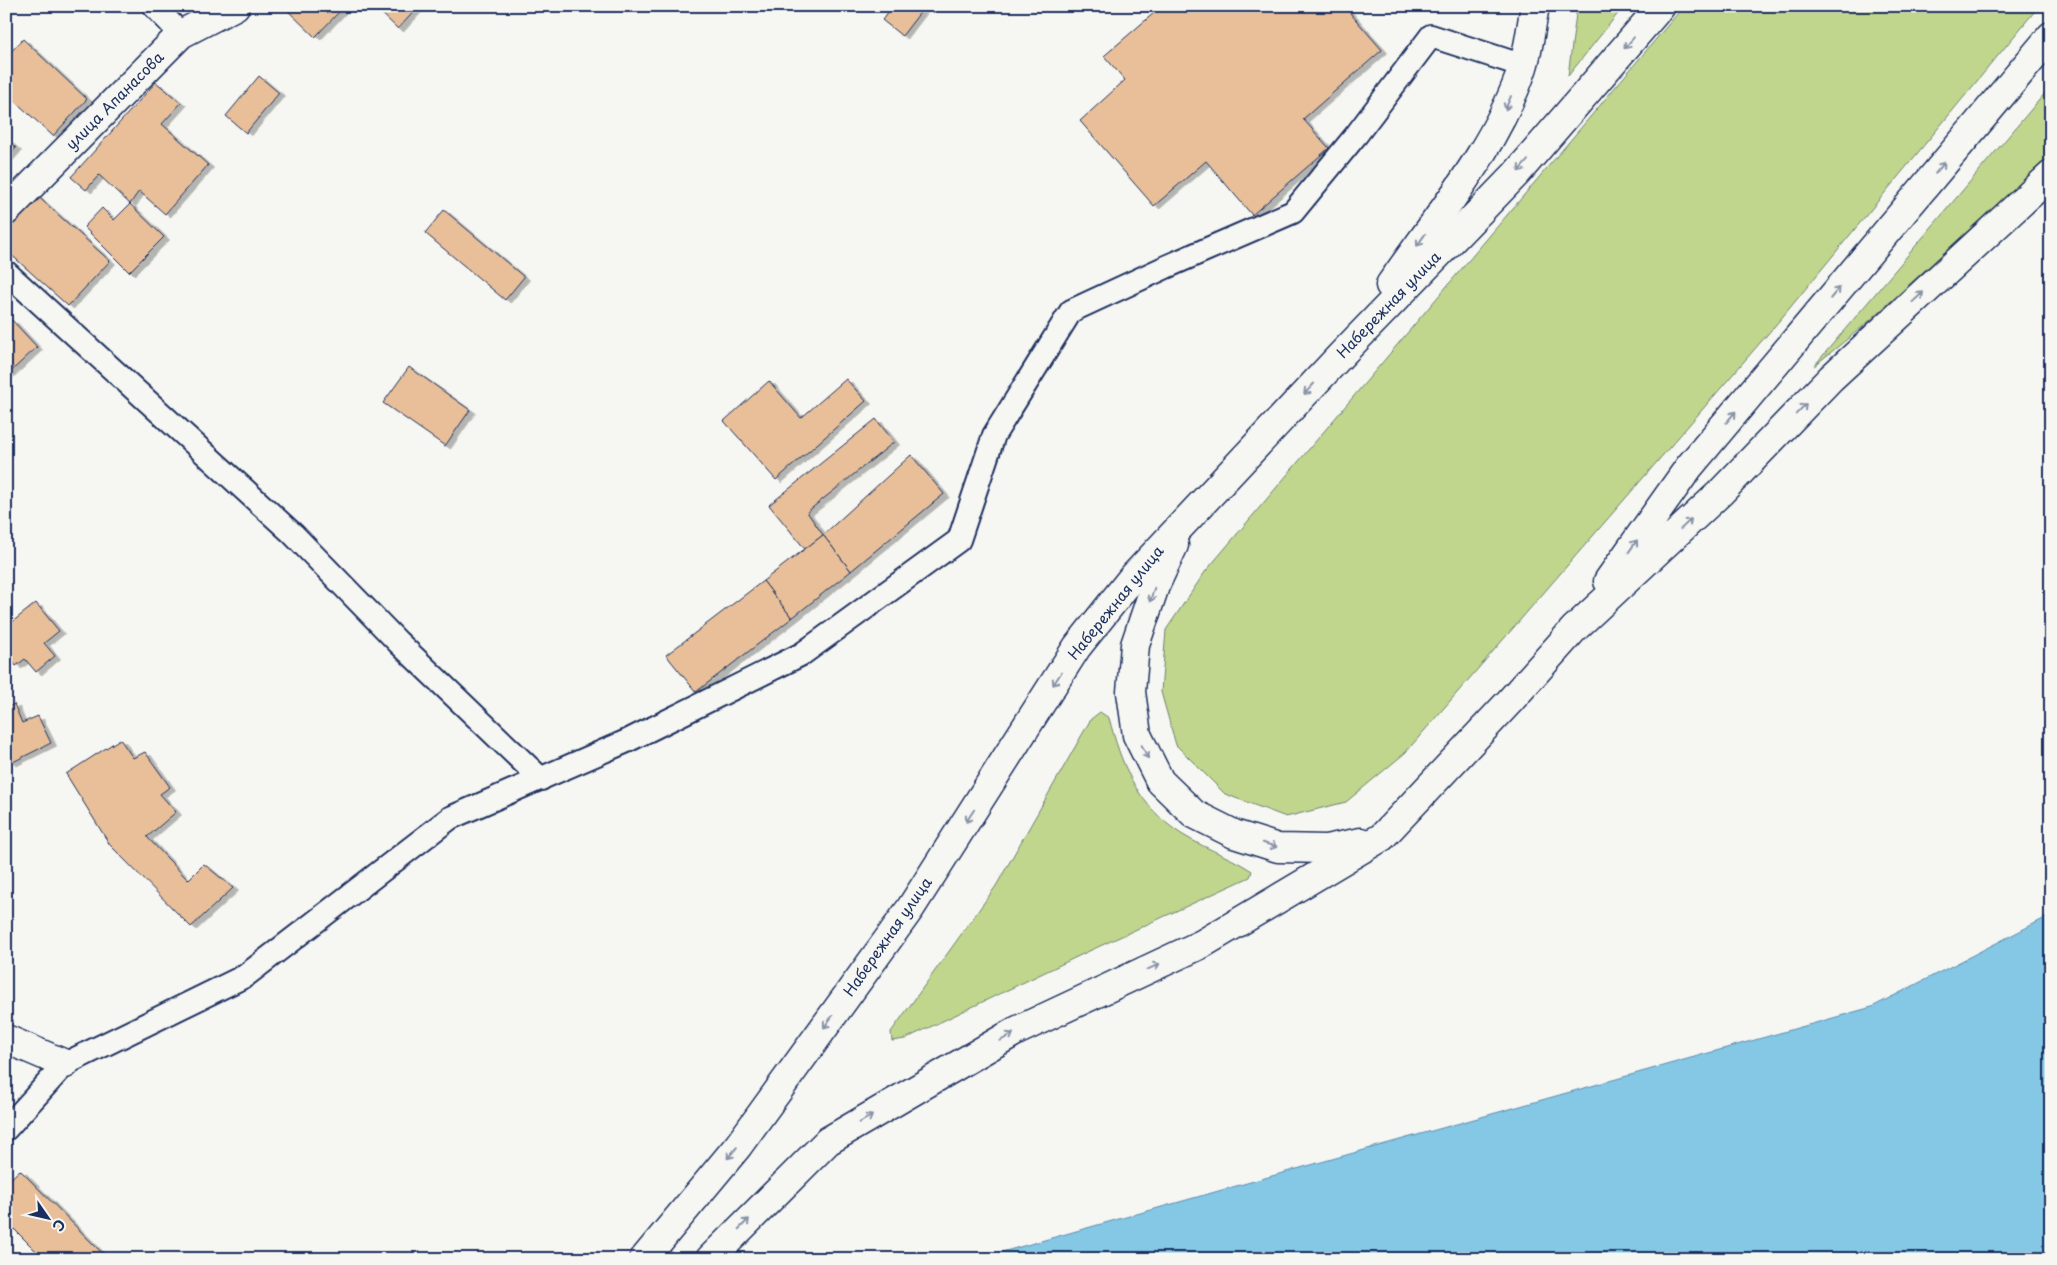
<svg xmlns="http://www.w3.org/2000/svg" width="2057" height="1265" font-family="'Playpen Sans',sans-serif">
<defs>
<filter id="shadow"><feDropShadow dx="5.5" dy="3" stdDeviation="0" flood-color="#0004"/></filter>
</defs>
<rect width="100%" height="100%" fill="#f6f6f2"/>
<filter id="ink" filterUnits="userSpaceOnUse"><feTurbulence type="fractalNoise" baseFrequency=".02" numOctaves="2"/><feDisplacementMap in="SourceGraphic" scale="10" xChannelSelector="R" yChannelSelector="G"/><feConvolveMatrix kernelMatrix="1 2 1 2 8 2 1 2 1" color-interpolation-filters="sRGB"/></filter>
<g filter="url(#ink)">
<g fill="#c0d68c" stroke="#6e8275">
<path d="M 1577,6 L 1624,6 L 1568,76 Z"/>
<path d="M 1684,6 L 2039,6 L 1779,321 L 1405,753 L 1346,802 L 1286,817 L 1225,794 L 1176,745 L 1161,692 L 1166,630 L 1205,572 Z"/>
<path d="M 2051,86 L 2051,155 L 1867,323 L 1814,366 Z"/>
<path d="M 1100,712 L 1109,718 C 1121,763 1135,800 1174,829 C 1197,846 1228,855 1252,871 L 1250,877 L 1087,952 L 905,1039 L 892,1041 L 891,1032 L 996,886 L 1091,719 Z"/>
</g>
<path fill="#84c8e5" stroke="#5a8baf" d="M 2051,915 L 2051,1259 L 977,1259 L 1872,1007 Z"/>
<g fill="#e8bf98" stroke="#1b2f5e" filter="url(#shadow)">
<path d="M 283,6 L 337,6 L 341,10 L 315,37 Z"/>
<path d="M 374,6 L 419,6 L 398,29 Z"/>
<path d="M 893,6 L 925,6 L 902,36 L 882,20 Z"/>
<path d="M 1162,6 L 1344,6 L 1382,50 L 1303,119 L 1329,148 L 1252,215 L 1206,161 L 1154,206 L 1080,121 L 1125,80 L 1104,56 Z"/>
<path d="M 23,39 L 87,99 L 53,136 L 6,93 L 6,57 Z"/>
<path d="M 259,76 L 279,93 L 246,133 L 226,116 Z"/>
<path d="M 156,82 L 181,103 L 162,124 L 208,165 L 165,214 L 139,191 L 130,204 L 99,175 L 86,190 L 71,177 Z"/>
<path d="M 6,139 L 16,148 L 6,159 Z"/>
<path d="M 35,194 L 110,261 L 68,306 L 6,250 L 6,227 Z"/>
<path d="M 130,204 L 164,237 L 129,272 L 84,227 L 102,208 L 114,220 Z"/>
<path d="M 444,210 L 524,277 L 505,300 L 425,233 Z"/>
<path d="M 12,320 L 37,347 L 6,376 L 6,325 Z"/>
<path d="M 409,367 L 470,410 L 445,446 L 383,403 Z"/>
<path d="M 846,379 L 866,401 L 776,480 L 724,421 L 769,381 L 801,418 Z"/>
<path d="M 876,419 L 894,442 L 807,512 L 823,535 L 805,549 L 769,505 Z"/>
<path d="M 911,455 L 944,494 L 851,571 L 823,535 Z"/>
<path d="M 823,535 L 851,571 L 792,618 L 763,581 Z"/>
<path d="M 763,581 L 792,618 L 696,692 L 666,655 Z"/>
<path d="M 36,603 L 59,631 L 44,643 L 55,656 L 36,672 L 25,659 L 16,666 L 6,654 L 6,627 Z"/>
<path d="M 14,704 L 22,723 L 38,716 L 51,743 L 11,763 L 6,754 L 6,708 Z"/>
<path d="M 120,739 L 133,758 L 145,752 L 170,787 L 160,794 L 176,812 L 147,837 L 188,880 L 204,864 L 233,888 L 191,927 L 110,845 L 66,774 Z"/>
<path d="M 20,1170 L 108,1259 L 44,1259 L 6,1221 L 6,1183 Z"/>
</g>
<g fill="none" stroke-linecap="round" stroke-linejoin="round">
<defs>
<g id="service">
<path d="M 154,6 L 181,34"/>
<path d="M 6,272 L 293,534 L 398,642 L 541,779"/>
<path d="M 6,1129 L 65,1064 L 245,976 L 450,818 L 627,741 L 802,654 L 959,540 L 994,435 L 1071,311 L 1166,267 L 1293,212 L 1357,134 L 1431,36 L 1524,66"/>
</g>
<g id="minor">
<path d="M 6,211 L 181,34 L 235,6"/>
<path d="M 6,1039 L 65,1064"/>
</g>
<g id="primary">
<path d="M 1390,285 C 1437,217 1497,146 1523,67 C 1529,48 1531,26 1535,6"/>
<path d="M 1174,545 L 1155,586 L 1135,645 L 1131,692 L 1137,735 L 1160,781 L 1194,814 L 1234,834 L 1278,848 L 1326,849 L 1361,842"/>
<path d="M 1608,581 L 1689,467 L 2051,36"/>
<path d="M 644,1259 L 738,1146 L 910,909 L 1077,647 L 1132,578 L 1342,354 L 1516,174 L 1661,6"/>
<path d="M 710,1259 L 828,1141 L 1016,1031 L 1202,944 L 1382,837 L 1510,701 L 1574,629 L 1720,493 L 1831,378 L 2051,175"/>
</g>
</defs>
<use href="#service" stroke="#1b2f5e" stroke-width="26"/>
<use href="#minor" stroke="#1b2f5e" stroke-width="31"/>
<use href="#primary" stroke="#1b2f5e" stroke-width="31"/>
<use href="#service" stroke="#f6f6f2" stroke-width="22"/>
<use href="#minor" stroke="#f6f6f2" stroke-width="28"/>
<use href="#primary" stroke="#f6f6f2" stroke-width="28"/>
</g>
<defs><path id="oneway-shaft" d="M-6 0H5M1.5-3L5.5 0L1.5 3" fill="none" stroke-width="1.6" stroke-linecap="round" stroke-linejoin="round" transform="scale(1.25)"/></defs>
<g stroke="#8892a8">
<use href="#oneway-shaft" transform="translate(1629 43) rotate(131)"/>
<use href="#oneway-shaft" transform="translate(1508 103) rotate(113)"/>
<use href="#oneway-shaft" transform="translate(1523 166) rotate(131)"/>
<use href="#oneway-shaft" transform="translate(1940 168) rotate(-50)"/>
<use href="#oneway-shaft" transform="translate(1421 240) rotate(125)"/>
<use href="#oneway-shaft" transform="translate(1835 293) rotate(-50)"/>
<use href="#oneway-shaft" transform="translate(1918 297) rotate(-43)"/>
<use href="#oneway-shaft" transform="translate(1309 389) rotate(133)"/>
<use href="#oneway-shaft" transform="translate(1801 409) rotate(-46)"/>
<use href="#oneway-shaft" transform="translate(1731 417) rotate(-50)"/>
<use href="#oneway-shaft" transform="translate(1686 524) rotate(-43)"/>
<use href="#oneway-shaft" transform="translate(1633 546) rotate(-55)"/>
<use href="#oneway-shaft" transform="translate(1152 595) rotate(108)"/>
<use href="#oneway-shaft" transform="translate(1057 679) rotate(123)"/>
<use href="#oneway-shaft" transform="translate(1145 752) rotate(64)"/>
<use href="#oneway-shaft" transform="translate(970 816) rotate(123)"/>
<use href="#oneway-shaft" transform="translate(1270 845) rotate(17)"/>
<use href="#oneway-shaft" transform="translate(1153 967) rotate(-25)"/>
<use href="#oneway-shaft" transform="translate(828 1022) rotate(126)"/>
<use href="#oneway-shaft" transform="translate(1007 1037) rotate(-30)"/>
<use href="#oneway-shaft" transform="translate(866 1119) rotate(-30)"/>
<use href="#oneway-shaft" transform="translate(732 1153) rotate(130)"/>
<use href="#oneway-shaft" transform="translate(744 1224) rotate(-45)"/>
</g>
</g>
<g text-anchor="middle" stroke-width="4" stroke-linejoin="round" paint-order="stroke">
<g font-size="15" fill="#1b2f5e" stroke="#f6f6f2">
<text transform="translate(115 101) rotate(-45)" y="5">улица Апанасова</text>
<text transform="translate(1389 305) rotate(-46)" y="5">Набережная улица</text>
<text transform="translate(1116 603) rotate(-51)" y="5">Набережная улица</text>
<text transform="translate(888 937) rotate(-55)" y="5">Набережная улица</text>
</g>
</g>
<rect width="2057" height="1265" fill="none" stroke="#f6f6f2" stroke-width="25"/>
<rect x="12" y="12" width="2032" height="1240" fill="none" stroke="#1b2f5e" stroke-width="2" filter="url(#ink)"/>
<g transform="translate(48 1218) rotate(124)" stroke="#f6f6f2" stroke-width="4" paint-order="stroke">
<path d="M0-4L9 19L0 12L-9 19Z" fill="#1b2f5e"/>
<text y="-8" font-size="14" font-weight="bold" text-anchor="middle" fill="#1b2f5e">С</text>
</g>
</svg>
